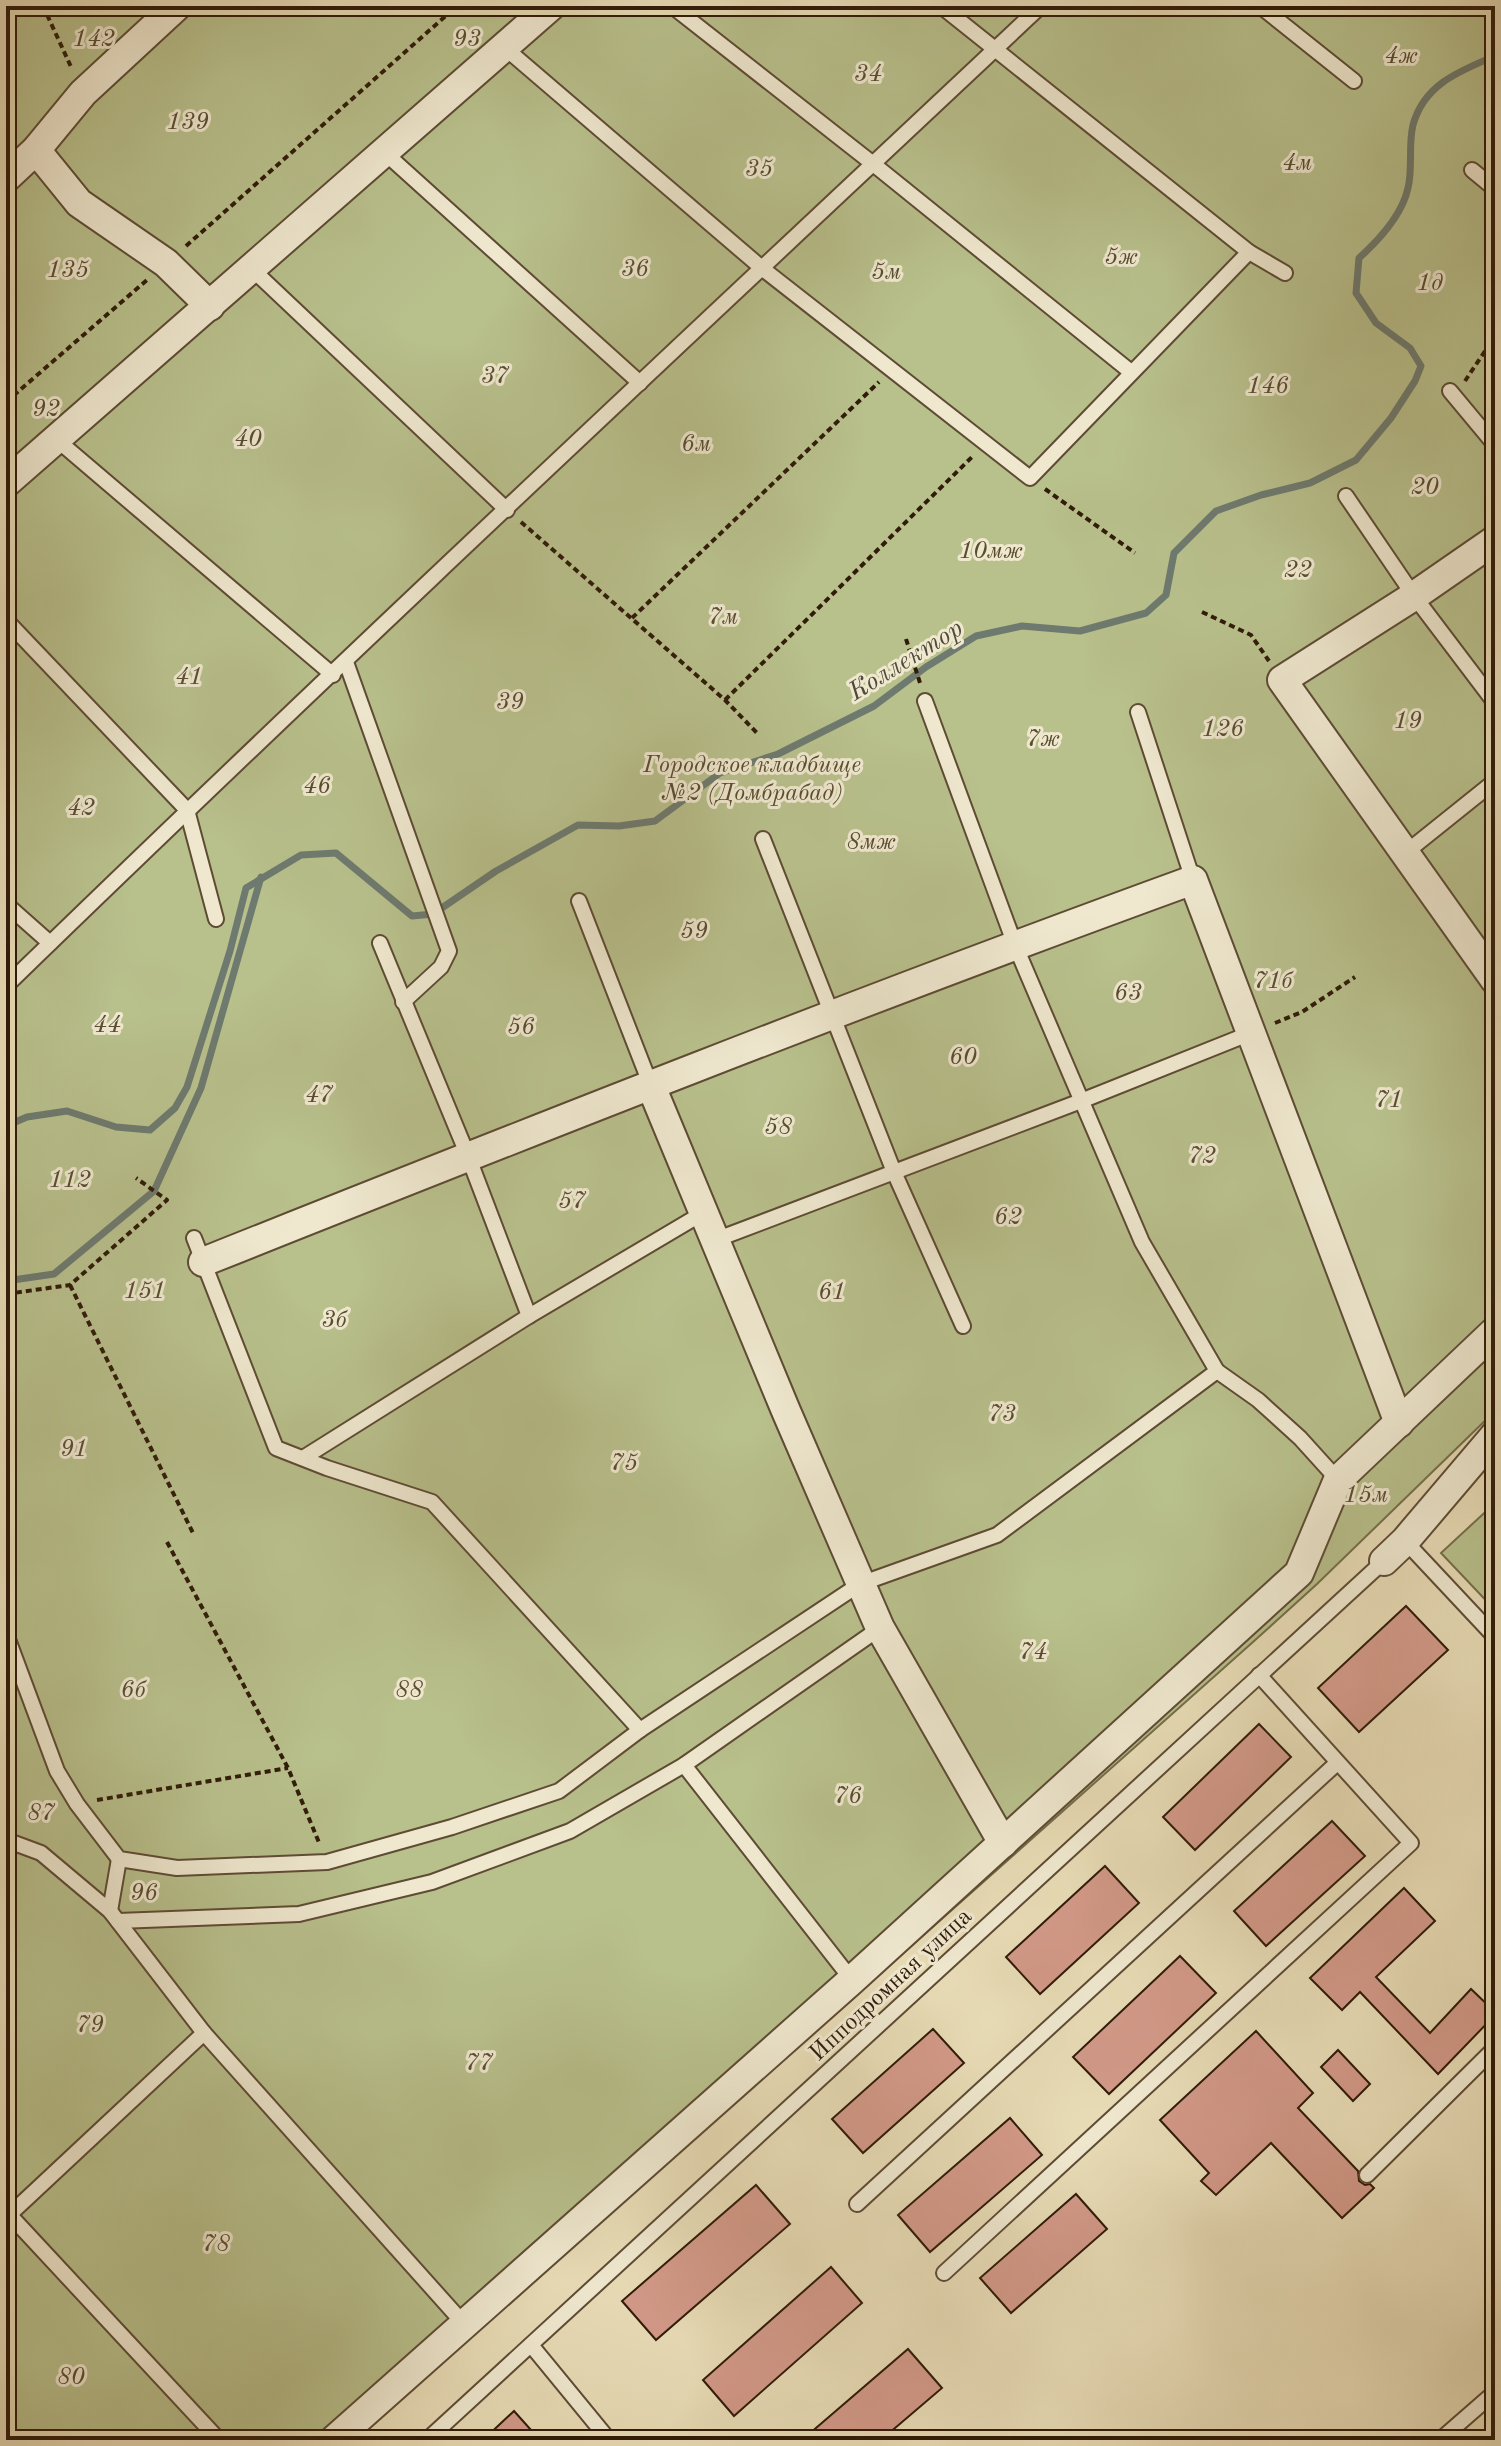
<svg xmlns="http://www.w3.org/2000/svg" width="1501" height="2446" font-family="'Old Standard TT',serif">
<rect width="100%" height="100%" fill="#e7dbb5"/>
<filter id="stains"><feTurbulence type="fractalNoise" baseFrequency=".0025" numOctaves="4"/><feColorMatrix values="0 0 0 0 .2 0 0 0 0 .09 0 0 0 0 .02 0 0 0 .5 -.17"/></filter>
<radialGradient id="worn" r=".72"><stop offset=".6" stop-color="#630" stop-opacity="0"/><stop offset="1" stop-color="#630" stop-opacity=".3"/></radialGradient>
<g fill="#b8c08c" stroke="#746e4a" stroke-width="2">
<path d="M 6,6 L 1495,6 L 1495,1411 L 1317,1584 L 1253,1642 L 356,2440 L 6,2440 Z"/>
<path d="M 1495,1503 L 1495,1610 L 1441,1553 Z"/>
</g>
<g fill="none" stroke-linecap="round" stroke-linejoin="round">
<g stroke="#6e7a6f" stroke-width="7">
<path d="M 6,1126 L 27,1117 L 67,1111 L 116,1127 L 150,1130 L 175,1108 L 187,1087 L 230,951 L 246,888 L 301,855 L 336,853 L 412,916 L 433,914 L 496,871 L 578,825 L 619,826 L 655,821 L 720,773 L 778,754 L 874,706 L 926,667 L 976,636 L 1022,626 L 1080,631 L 1146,613 L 1166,595 L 1174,553 L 1216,511 L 1261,495 L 1310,483 L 1356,460 L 1391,418 L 1415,381 L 1421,366 L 1410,348 L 1376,323 L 1356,293 L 1359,258 C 1379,240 1402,216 1408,188 C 1413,168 1408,145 1413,125 C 1424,84 1460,71 1495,56"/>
<path d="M 6,1281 L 54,1274 L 154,1191 L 201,1088 L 261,877"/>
</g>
</g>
<g fill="#d29988" stroke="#301b09" stroke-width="2">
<path d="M 1406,1606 L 1448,1650 L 1359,1732 L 1318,1688 Z"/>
<path d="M 1259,1724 L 1291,1757 L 1195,1850 L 1163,1817 Z"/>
<path d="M 1332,1821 L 1365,1856 L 1266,1946 L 1234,1911 Z"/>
<path d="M 1105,1866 L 1139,1903 L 1040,1994 L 1006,1957 Z"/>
<path d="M 1404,1888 L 1435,1921 L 1376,1977 L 1430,2033 L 1471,1989 L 1495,2012 L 1495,2015 L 1438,2074 L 1360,1992 L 1342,2010 L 1310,1978 Z"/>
<path d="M 1180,1956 L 1216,1993 L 1109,2094 L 1073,2057 Z"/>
<path d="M 933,2029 L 964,2063 L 863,2153 L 832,2119 Z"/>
<path d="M 1256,2031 L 1313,2093 L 1298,2108 L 1358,2171 L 1359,2181 L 1365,2185 L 1370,2184 L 1374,2188 L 1342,2218 L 1271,2143 L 1216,2195 L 1201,2181 L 1209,2173 L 1160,2120 Z"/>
<path d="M 1338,2050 L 1370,2084 L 1353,2101 L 1321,2067 Z"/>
<path d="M 1010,2118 L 1042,2155 L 930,2252 L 898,2215 Z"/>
<path d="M 756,2185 L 790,2224 L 656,2340 L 622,2301 Z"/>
<path d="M 1076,2194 L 1107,2229 L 1011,2313 L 980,2278 Z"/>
<path d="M 831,2267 L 862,2303 L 734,2416 L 703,2380 Z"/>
<path d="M 908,2349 L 942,2388 L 881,2440 L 802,2440 Z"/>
<path d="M 514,2411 L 540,2440 L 483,2440 Z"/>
</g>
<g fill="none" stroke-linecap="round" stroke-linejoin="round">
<defs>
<g id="service">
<path d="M 672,6 L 872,163 L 1131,372"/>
<path d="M 941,6 L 1249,252 L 1285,273"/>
<path d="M 1260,6 L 1354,81"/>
<path d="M 504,47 L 763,269 L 1030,478 L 1249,252"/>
<path d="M 384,152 L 640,383"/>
<path d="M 1472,170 L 1495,189"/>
<path d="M 252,269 L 507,510"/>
<path d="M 1450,391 L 1495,445"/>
<path d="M 56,439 L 333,675"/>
<path d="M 1346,496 L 1414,596 L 1495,703"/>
<path d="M 6,620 L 187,810 L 216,919"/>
<path d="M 346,662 L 449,951 L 441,967 L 403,1002"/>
<path d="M 925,701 L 1015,945 L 1142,1242 L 1217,1371 L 1258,1400 L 1300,1438 L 1338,1480"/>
<path d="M 1138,712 L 1193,880"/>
<path d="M 763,839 L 894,1172 L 963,1326"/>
<path d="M 1404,854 L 1495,781"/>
<path d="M 579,901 L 651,1086"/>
<path d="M 6,904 L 50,943"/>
<path d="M 380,943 L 468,1156 L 529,1316"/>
<path d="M 6,986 C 347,655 695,331 1041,6"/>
<path d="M 194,1238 L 276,1448 L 327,1468 L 432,1502 L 640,1730"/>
<path d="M 715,1240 L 1081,1101 L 1251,1033"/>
<path d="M 303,1458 L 529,1316 L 703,1213"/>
<path d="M 1405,1541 L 1495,1637"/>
<path d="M 6,1634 L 57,1771 L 77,1804 L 119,1859 L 177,1868 L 327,1862 L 452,1827 L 559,1791 L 640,1730 L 860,1584 L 997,1535 L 1217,1371"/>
<path d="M 684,1765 L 852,1980"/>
<path d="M 6,1840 L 41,1853 L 110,1911 L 204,2033 L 465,2325"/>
<path d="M 110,1911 L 119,1859"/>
<path d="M 118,1921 L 299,1914 L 432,1882 L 570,1831 L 684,1765 L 880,1628"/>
<path d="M 1367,2175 L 1495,2048"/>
<path d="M 857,2204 L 1337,1763"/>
<path d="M 6,2211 L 219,2440"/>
<path d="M 6,2218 L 204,2033"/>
<path d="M 944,2273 L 1411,1843 L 1259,1675"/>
<path d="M 531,2345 L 609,2440"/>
<path d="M 427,2440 L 1384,1561"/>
<path d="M 1440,2440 L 1495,2392"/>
</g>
<g id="minor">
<path d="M 36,150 L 79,203 L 166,263 L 210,306"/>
<path d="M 6,178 L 36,150 L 83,93 L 177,6"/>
<path d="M 6,483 L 551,6"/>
<path d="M 1495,540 L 1414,596 L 1282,680 L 1495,980"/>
<path d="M 651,1086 L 786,1411 L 880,1628 L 1003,1843"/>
<path d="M 203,1262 C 532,1131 860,1001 1193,880 L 1399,1423"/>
<path d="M 1384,1561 L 1405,1541 L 1495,1435"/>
<path d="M 334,2440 L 852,1980 L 1299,1573 L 1338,1480 L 1495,1331"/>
</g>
</defs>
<use href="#service" stroke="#5e4b34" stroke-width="18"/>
<use href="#minor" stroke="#5e4b34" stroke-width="32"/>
<g stroke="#301b09" stroke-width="4" stroke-dasharray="6 4" stroke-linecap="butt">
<path d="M 43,6 L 72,69"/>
<path d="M 186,246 L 457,6"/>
<path d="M 1465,381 L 1495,336"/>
<path d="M 6,402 L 147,280"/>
<path d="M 1045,489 L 1135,553"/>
<path d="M 521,522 L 725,700 L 757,733"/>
<path d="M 1202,612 L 1251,635 L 1269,661"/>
<path d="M 632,618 L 879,382"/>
<path d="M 906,639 L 921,686"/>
<path d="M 725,700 L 974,455"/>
<path d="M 1275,1023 L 1302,1012 L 1355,977"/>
<path d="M 70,1285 L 193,1533"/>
<path d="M 6,1294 L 70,1285 L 167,1200 L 136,1178"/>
<path d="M 167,1542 L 288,1768 L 320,1845"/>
<path d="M 97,1800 L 288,1768"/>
</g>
<use href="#service" stroke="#efe8cf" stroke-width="14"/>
<use href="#minor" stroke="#efe8cf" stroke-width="28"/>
</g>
<g text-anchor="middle" stroke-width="6" stroke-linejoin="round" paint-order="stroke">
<g font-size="24" font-style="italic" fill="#594d30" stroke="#efe8cf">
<text x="94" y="46">142</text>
<text x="467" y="46">93</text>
<text x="1401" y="63">4ж</text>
<text x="868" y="81">34</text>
<text x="188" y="129">139</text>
<text x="1297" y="170">4м</text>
<text x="759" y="176">35</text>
<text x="1121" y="264">5ж</text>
<text x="635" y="276">36</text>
<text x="68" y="277">135</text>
<text x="886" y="279">5м</text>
<text x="1430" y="290">1д</text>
<text x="495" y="383">37</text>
<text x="1268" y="393">146</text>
<text x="46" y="416">92</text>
<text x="248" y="446">40</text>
<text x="696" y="451">6м</text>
<text x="1425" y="494">20</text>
<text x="991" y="558">10мж</text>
<text x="1298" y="577">22</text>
<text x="723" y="624">7м</text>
<text x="189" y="684">41</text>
<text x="510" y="709">39</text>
<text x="1408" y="728">19</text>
<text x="1223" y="736">126</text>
<text x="1043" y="746">7ж</text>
<text x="752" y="772">Городское кладбище<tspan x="752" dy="28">№2 (Домбрабад)</tspan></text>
<text x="317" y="793">46</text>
<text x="81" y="815">42</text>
<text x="871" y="849">8мж</text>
<text x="694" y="938">59</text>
<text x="1273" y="988">71б</text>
<text x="1128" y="1000">63</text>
<text x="107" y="1032">44</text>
<text x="521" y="1034">56</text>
<text x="963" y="1064">60</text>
<text x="319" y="1102">47</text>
<text x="1389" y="1107">71</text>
<text x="778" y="1134">58</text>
<text x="1202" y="1163">72</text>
<text x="70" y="1187">112</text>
<text x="572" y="1208">57</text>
<text x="1008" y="1224">62</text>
<text x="145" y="1298">151</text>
<text x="832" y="1299">61</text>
<text x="334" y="1327">3б</text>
<text x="1002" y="1421">73</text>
<text x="74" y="1456">91</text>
<text x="624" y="1470">75</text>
<text x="1366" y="1502">15м</text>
<text x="1033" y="1659">74</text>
<text x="133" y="1697">6б</text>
<text x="409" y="1697">88</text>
<text x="848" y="1803">76</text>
<text x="41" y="1820">87</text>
<text x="144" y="1900">96</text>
<text x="90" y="2032">79</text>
<text x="479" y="2070">77</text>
<text x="216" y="2251">78</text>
<text x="71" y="2384">80</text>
</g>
<g font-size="24" fill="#301b09" stroke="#efe8cf">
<text transform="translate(890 1984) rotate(-43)" y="8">Ипподромная улица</text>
</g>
<g font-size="26" font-style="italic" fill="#4f4b3c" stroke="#efe8cf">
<text transform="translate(905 659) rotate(-32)" y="9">Коллектор</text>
</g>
</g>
<rect width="1501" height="2446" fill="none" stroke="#e7dbb5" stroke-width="32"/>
<rect x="8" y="8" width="1485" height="2430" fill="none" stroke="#301b09" stroke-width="4"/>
<rect x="16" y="16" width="1469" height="2414" fill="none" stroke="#301b09" stroke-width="2"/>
<rect width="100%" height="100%" filter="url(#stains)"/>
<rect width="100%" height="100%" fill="url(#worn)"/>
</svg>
